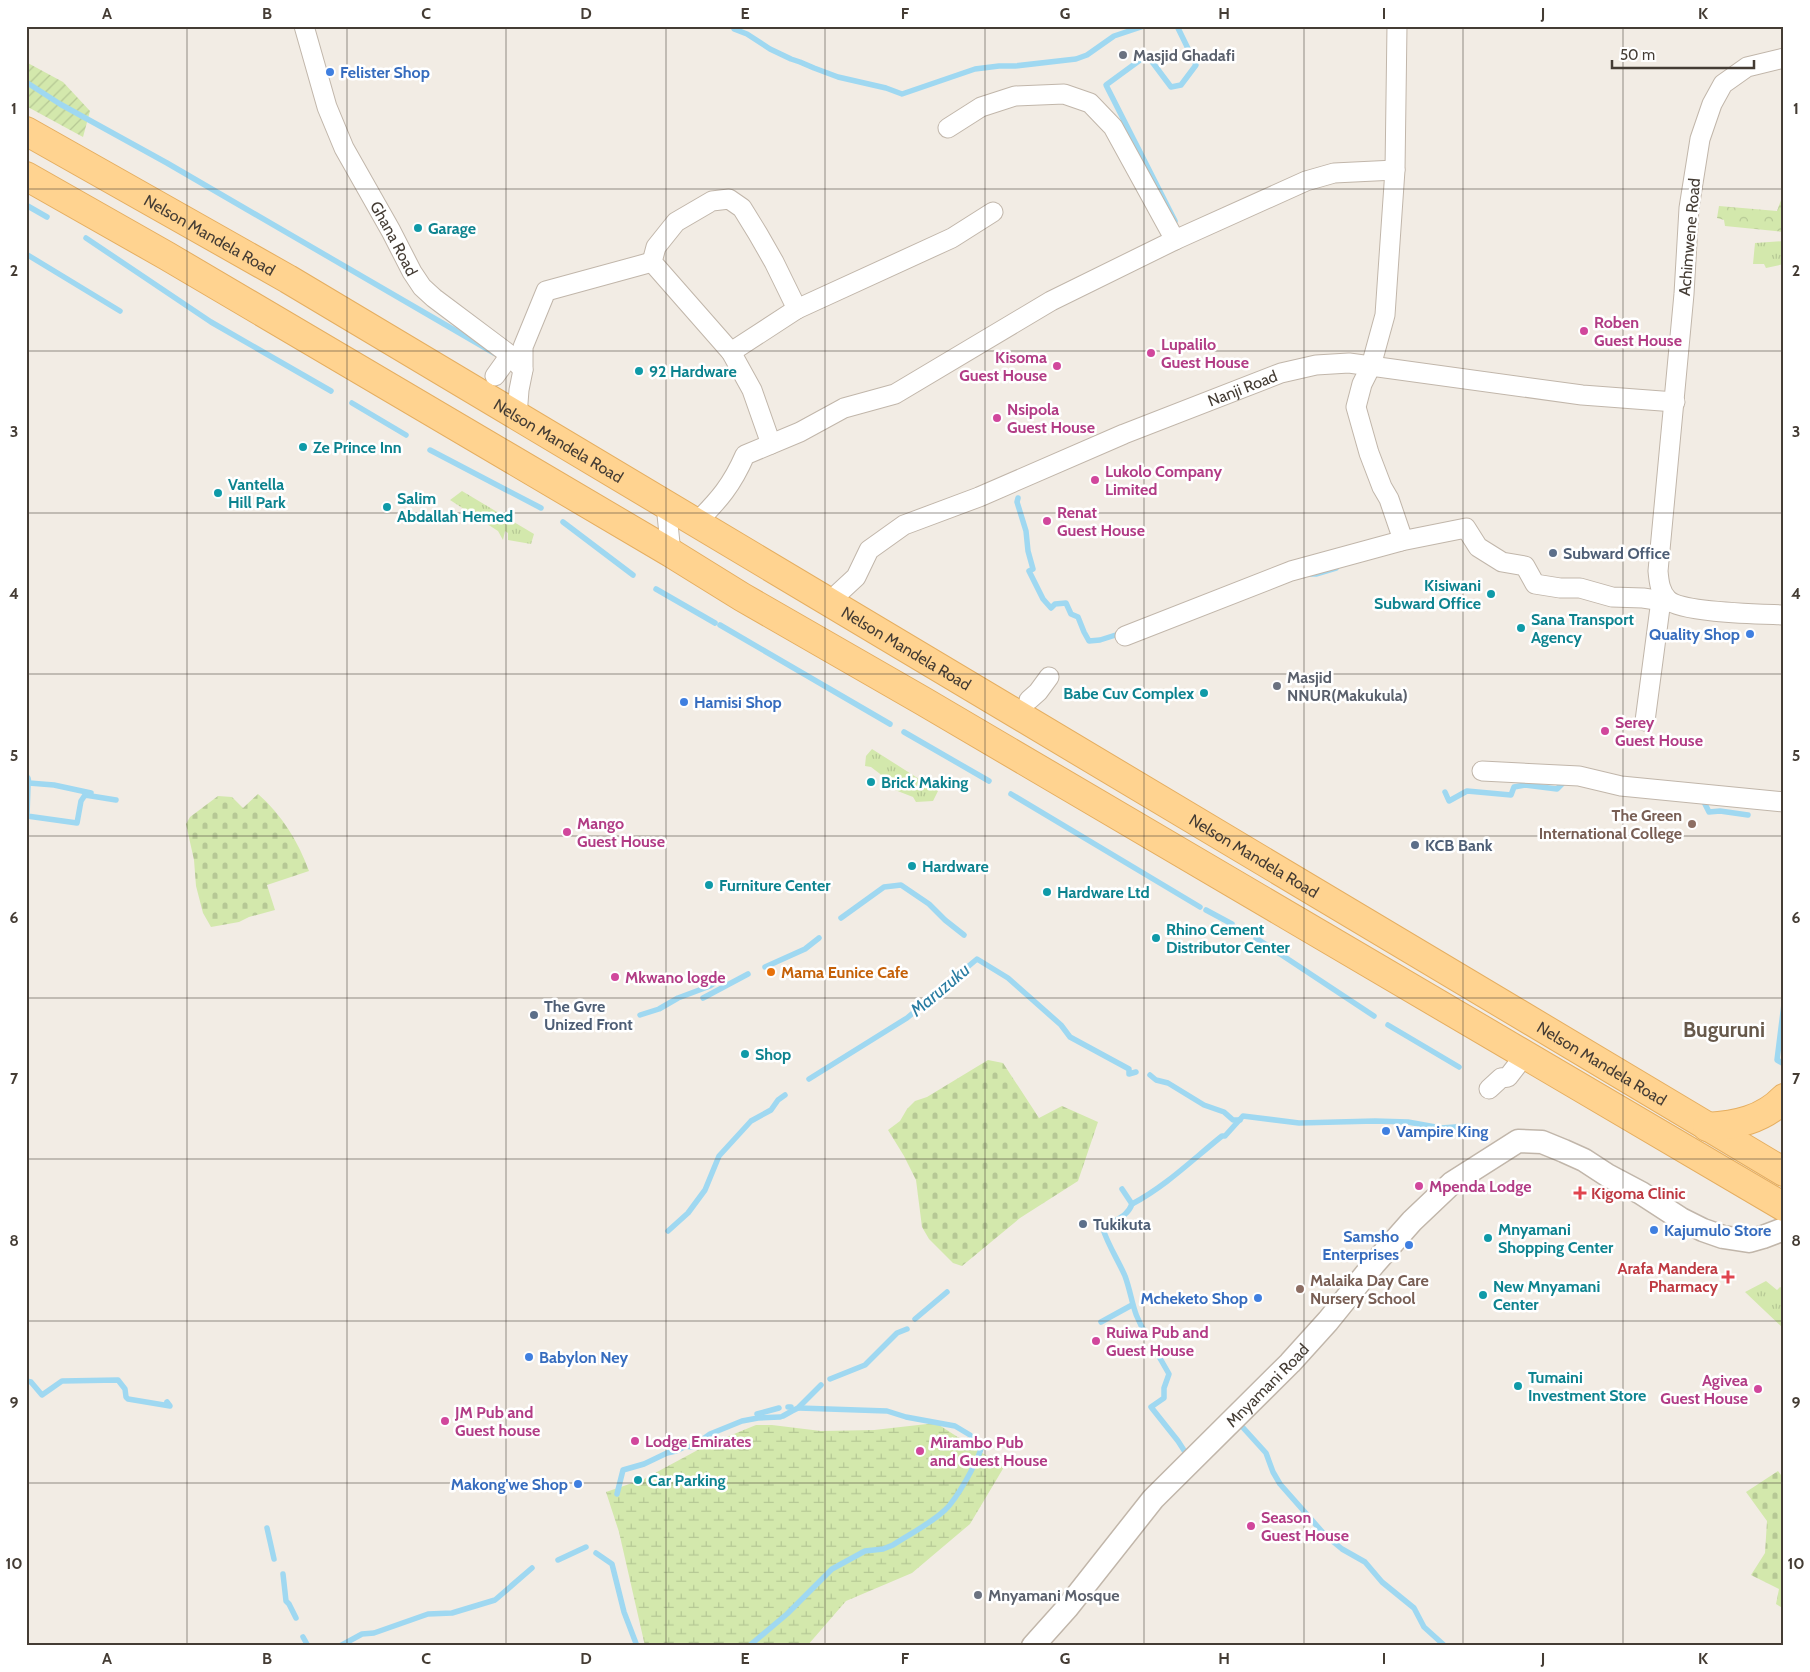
<svg xmlns="http://www.w3.org/2000/svg" width="1810" height="1672" font-family="Cabin,sans-serif">
<defs>
<pattern id="grass-tufts" width="24" height="20" patternUnits="userSpaceOnUse" patternTransform="scale(1.25)"><rect width="24" height="20" fill="#d3e8ac"/><path d="M3 7l-1-3M5 7V3M7 7l1-3M15 17l-1-3M17 17v-4M19 17l1-3" fill="none" stroke="#b6c895"/></pattern>
<pattern id="forest-crowns" width="20" height="18" patternUnits="userSpaceOnUse" patternTransform="scale(1.25)"><rect width="20" height="18" fill="#d3e8ac"/><path d="M2 6a3 3 0 1 1 6 0M12 15a3 3 0 1 1 6 0" fill="none" stroke="#b6c895"/></pattern>
<pattern id="wetland-marsh" width="20" height="14" patternUnits="userSpaceOnUse" patternTransform="scale(1.25)"><rect width="20" height="14" fill="#d3e8ac"/><path d="M1 5h8M5 5V1M11 12h8M15 12V8" fill="none" stroke="#b6c895"/></pattern>
<pattern id="cemetery-stones" width="16" height="16" patternUnits="userSpaceOnUse" patternTransform="scale(1.25)"><rect width="16" height="16" fill="#d3e8ac"/><path d="M2 7V4a2 2 0 0 1 4 0v3zM10 15v-3a2 2 0 0 1 4 0v3z" fill="#b6c895"/></pattern>
<pattern id="garden-furrows" width="10" height="10" patternUnits="userSpaceOnUse" patternTransform="scale(1.25)"><rect width="10" height="10" fill="#d3e8ac"/><path d="M-1 1l2-2M0 10L10 0M9 11l2-2" fill="none" stroke="#b6c895"/></pattern>
</defs>
<rect width="100%" height="100%" fill="#f2ece4"/>
<g fill="url(#grass-tufts)">
<path d="M 1784,241 L 1784,264 L 1766,268 L 1764,264 L 1753,264 L 1755,243 Z"/>
<path d="M 462,491 L 534,534 L 531,544 L 508,540 L 508,533 L 505,531 L 503,540 L 498,531 L 450,500 Z"/>
<path d="M 872,749 L 938,791 L 933,801 L 916,802 L 913,797 L 895,790 L 888,780 L 871,767 L 865,766 L 866,756 Z"/>
<path d="M 1766,1281 L 1777,1290 L 1780,1287 L 1784,1289 L 1784,1329 L 1745,1292 Z"/>
</g>
<path fill="url(#forest-crowns)" d="M 1784,192 L 1784,232 L 1725,226 L 1724,220 L 1717,218 L 1719,206 L 1777,211 Z"/>
<path fill="url(#wetland-marsh)" d="M 936,1423 L 1004,1467 L 970,1524 L 912,1573 L 846,1601 L 807,1646 L 645,1646 L 619,1532 L 606,1492 L 644,1479 L 707,1445 L 756,1425 L 772,1425 L 821,1431 L 874,1430 Z"/>
<g fill="url(#cemetery-stones)">
<path d="M 258,794 C 282,815 298,841 309,871 L 267,885 L 275,910 L 249,917 L 239,922 L 211,927 L 203,913 L 196,886 L 194,860 L 186,824 L 190,817 L 218,796 L 232,797 L 243,808 Z"/>
<path d="M 988,1060 L 1003,1063 L 1039,1118 L 1062,1106 L 1098,1122 L 1078,1181 L 1020,1218 L 962,1266 L 953,1263 L 929,1239 L 922,1227 L 916,1180 L 904,1156 L 888,1130 L 900,1121 L 907,1109 L 915,1101 L 927,1097 Z"/>
<path d="M 1778,1471 L 1784,1479 L 1784,1609 L 1776,1604 L 1779,1589 L 1751,1575 L 1765,1553 L 1767,1521 L 1746,1492 Z"/>
</g>
<path fill="url(#garden-furrows)" d="M 26,62 L 63,82 L 90,111 L 83,137 L 26,106 Z"/>
<g fill="none" stroke-linecap="round" stroke-linejoin="round">
<g stroke="#9fd8f1" stroke-width="5.5">
<path d="M 733,26 L 734,29 L 747,34 L 770,49 L 791,59 L 800,62 L 814,68 L 838,77 L 886,88 L 902,94 L 975,69 L 999,66 L 1015,66 L 1076,59 L 1087,55 L 1114,36 L 1144,26"/>
<path d="M 26,82 L 60,104 L 167,163 L 494,353"/>
<path d="M 26,205 L 47,217"/>
<path d="M 1175,221 L 1106,85 L 1147,55 L 1171,87 L 1181,85 L 1196,65 L 1177,26"/>
<path d="M 86,238 L 211,322 L 331,391"/>
<path d="M 26,254 L 120,311"/>
<path d="M 352,403 L 406,435"/>
<path d="M 430,450 L 541,508"/>
<path d="M 1018,498 L 1017,502 L 1026,531 L 1028,551 L 1033,569 L 1029,571 L 1043,599 L 1051,608 L 1055,604 L 1066,603 L 1071,614 L 1078,617 L 1084,632 L 1089,641 L 1100,640 L 1122,633"/>
<path d="M 563,522 L 633,575"/>
<path d="M 1309,574 L 1316,574 L 1336,568"/>
<path d="M 656,589 L 715,623"/>
<path d="M 720,625 L 890,724"/>
<path d="M 904,732 L 989,781"/>
<path d="M 26,773 L 28,786 L 27,816 L 77,823 L 81,801 L 85,795 L 116,800"/>
<path d="M 28,778 L 29,783 L 54,785 L 91,793"/>
<path d="M 1445,792 L 1449,801 L 1467,791 L 1511,795 L 1514,787 L 1525,785 L 1557,789 L 1565,781"/>
<path d="M 1011,794 L 1200,907"/>
<path d="M 1702,798 L 1709,812 L 1720,811 L 1748,815"/>
<path d="M 1206,910 L 1232,924"/>
<path d="M 841,918 L 884,887 L 901,885 L 929,904 L 945,920 L 964,935"/>
<path d="M 1256,938 L 1374,1016"/>
<path d="M 765,967 L 805,949 L 819,938"/>
<path d="M 703,998 L 748,974"/>
<path d="M 1784,1004 L 1777,1060 L 1784,1064"/>
<path d="M 640,1015 L 659,1009 L 678,998 L 710,986 L 719,980"/>
<path d="M 1388,1025 L 1459,1067"/>
<path d="M 1150,1075 L 1156,1080 L 1168,1083 L 1204,1105 L 1224,1112 L 1233,1120 L 1240,1120"/>
<path d="M 809,1079 L 907,1018 L 977,959 L 1008,978 L 1061,1025 L 1070,1037 L 1129,1069 L 1129,1074 L 1136,1072"/>
<path d="M 1122,1189 L 1132,1204"/>
<path d="M 668,1231 L 688,1213 L 705,1190 L 719,1156 L 751,1121 L 771,1110 L 778,1100 L 785,1095"/>
<path d="M 915,1319 L 947,1292"/>
<path d="M 1101,1322 L 1132,1305"/>
<path d="M 1147,1335 C 1132,1314 1133,1298 1125,1276 C 1118,1260 1108,1245 1103,1229 C 1113,1220 1127,1218 1132,1204 C 1166,1186 1192,1160 1222,1136 L 1225,1136 L 1243,1116 L 1299,1123 L 1375,1121 L 1408,1122 L 1441,1128 L 1469,1126"/>
<path d="M 1153,1346 L 1169,1374 L 1164,1388 L 1164,1398 L 1151,1407 L 1178,1441 L 1187,1455 L 1185,1456"/>
<path d="M 830,1379 L 865,1365 L 897,1333 L 907,1329"/>
<path d="M 26,1381 L 31,1382 L 42,1395 L 62,1381 L 118,1380 L 125,1389 L 126,1397 L 128,1399 L 170,1406 L 167,1402"/>
<path d="M 788,1407 L 791,1407"/>
<path d="M 799,1408 L 887,1411 L 906,1417 L 955,1426 L 970,1435"/>
<path d="M 794,1410 L 798,1408 L 821,1385"/>
<path d="M 757,1414 L 779,1408"/>
<path d="M 783,1416 L 792,1411"/>
<path d="M 1237,1421 L 1266,1453 L 1273,1472 L 1280,1484 L 1325,1535 L 1342,1549 L 1365,1562 L 1382,1582 L 1414,1608 L 1424,1627 L 1445,1646"/>
<path d="M 617,1494 L 623,1470 L 644,1464 L 667,1453 L 676,1451 L 686,1446 L 692,1447 L 710,1434 L 742,1421 L 758,1418 L 780,1417"/>
<path d="M 267,1528 L 274,1559"/>
<path d="M 596,1553 L 612,1564 L 624,1612 L 637,1646"/>
<path d="M 558,1560 L 586,1547"/>
<path d="M 283,1574 L 286,1601 L 289,1604 L 296,1618"/>
<path d="M 303,1637 L 308,1646"/>
<path d="M 340,1646 L 362,1634 L 374,1633 L 428,1614 L 452,1613 L 495,1600 L 532,1568"/>
<path d="M 749,1646 L 787,1614 L 832,1569 L 865,1551 L 883,1549 L 893,1545 C 910,1534 930,1524 945,1510 C 957,1499 976,1464 981,1449 L 972,1438"/>
</g>
<defs>
<g id="minor">
<path id="s1" d="M 304,26 L 327,107 L 344,148 L 391,231 L 412,272 L 422,287 L 434,298 L 510,355 L 523,370 L 519,390 L 517,416"/>
<path d="M 1397,26 L 1395,170 L 1385,315 L 1371,366 L 1362,384 L 1356,407 L 1369,453 L 1382,487 L 1389,499 L 1401,534 L 1401,541"/>
<path d="M 1784,58 L 1747,67 L 1723,84 L 1712,104 L 1700,139 L 1689,208 L 1684,294 L 1658,571 C 1659,582 1660,592 1668,600 C 1683,613 1762,614 1784,615"/>
<path d="M 948,128 L 981,107 L 1015,96 L 1064,94 L 1090,103 L 1113,127 L 1175,240"/>
<path d="M 731,352 L 797,309"/>
<path d="M 523,370 L 523,347 L 546,291 L 652,262"/>
<path d="M 495,376 L 510,355"/>
<path d="M 771,444 L 752,390 L 731,352 L 652,262 L 656,247 L 676,222 L 712,201 L 729,199 L 742,208 L 758,234 L 774,262 L 797,309 L 952,238 L 993,212"/>
<path d="M 666,505 L 671,553"/>
<path d="M 696,523 C 719,500 732,485 745,455 L 800,432 L 844,408 L 895,394 L 1051,301 L 1175,240 L 1306,181 L 1334,173 L 1395,170"/>
<path id="s2" d="M 829,602 L 856,577 L 869,550 L 904,525 L 979,497 L 1124,434 L 1281,373 L 1316,365 L 1349,363 L 1582,395 L 1675,402"/>
<path d="M 1125,636 L 1291,571 L 1401,541 L 1466,528 L 1478,547 L 1502,562 L 1525,566 L 1535,584 L 1560,588 L 1580,588 L 1612,597 L 1643,598 L 1670,602"/>
<path d="M 1029,700 L 1038,692 L 1049,677"/>
<path d="M 1645,721 L 1661,600"/>
<path d="M 1482,771 L 1579,776 L 1621,786 L 1784,802"/>
<path d="M 1489,1089 L 1501,1078 L 1508,1077 L 1525,1055"/>
</g>
<g id="tertiary">
<path id="s3" d="M 1033,1646 L 1067,1608 L 1153,1499 L 1290,1363 L 1328,1321 L 1374,1264 L 1412,1221 L 1452,1183 L 1518,1141 L 1542,1142 L 1564,1151 L 1584,1160 L 1607,1175 L 1641,1193 L 1681,1219 L 1703,1230 L 1723,1237 L 1749,1241 L 1763,1237 L 1784,1229"/>
</g>
<g id="primary">
<path id="s4" d="M 26,131 L 288,279 L 1784,1172"/>
<path d="M 26,176 L 167,256 L 671,553 L 742,597 L 923,701 L 1784,1207"/>
<path d="M 1707,1127 C 1736,1125 1763,1120 1784,1098"/>
</g>
</defs>
<use href="#minor" stroke="#c1b6aa" stroke-width="21"/>
<use href="#tertiary" stroke="#c1b6aa" stroke-width="25"/>
<use href="#primary" stroke="#e5ae60" stroke-width="30"/>
<use href="#minor" stroke="#fff" stroke-width="19"/>
<use href="#tertiary" stroke="#fff" stroke-width="22"/>
<use href="#primary" stroke="#ffd390" stroke-width="28"/>
</g>
<path fill="none" stroke="#443c34" stroke-width="1" stroke-opacity="0.55" d="M 187,26 L 187,1646M 347,26 L 347,1646M 506,26 L 506,1646M 666,26 L 666,1646M 825,26 L 825,1646M 985,26 L 985,1646M 1144,26 L 1144,1646M 1304,26 L 1304,1646M 1463,26 L 1463,1646M 1623,26 L 1623,1646M 26,189 L 1784,189M 26,351 L 1784,351M 26,513 L 1784,513M 26,674 L 1784,674M 26,836 L 1784,836M 26,998 L 1784,998M 26,1159 L 1784,1159M 26,1321 L 1784,1321M 26,1483 L 1784,1483"/>
<g fill="#6b7280" stroke="#fff" stroke-width="2">
<circle cx="1123" cy="55" r="5"/>
<circle cx="1277" cy="686" r="5"/>
<circle cx="978" cy="1595" r="5"/>
</g>
<g fill="#3f7fe0" stroke="#fff" stroke-width="2">
<circle cx="330" cy="72" r="5"/>
<circle cx="1750" cy="634" r="5"/>
<circle cx="684" cy="702" r="5"/>
<circle cx="1386" cy="1131" r="5"/>
<circle cx="1654" cy="1230" r="5"/>
<circle cx="1409" cy="1245" r="5"/>
<circle cx="1258" cy="1298" r="5"/>
<circle cx="529" cy="1357" r="5"/>
<circle cx="578" cy="1484" r="5"/>
</g>
<g fill="#0f9aa8" stroke="#fff" stroke-width="2">
<circle cx="418" cy="228" r="5"/>
<circle cx="639" cy="371" r="5"/>
<circle cx="303" cy="447" r="5"/>
<circle cx="218" cy="493" r="5"/>
<circle cx="387" cy="507" r="5"/>
<circle cx="1491" cy="594" r="5"/>
<circle cx="1521" cy="628" r="5"/>
<circle cx="1204" cy="693" r="5"/>
<circle cx="871" cy="782" r="5"/>
<circle cx="912" cy="866" r="5"/>
<circle cx="709" cy="885" r="5"/>
<circle cx="1047" cy="892" r="5"/>
<circle cx="1156" cy="938" r="5"/>
<circle cx="745" cy="1054" r="5"/>
<circle cx="1488" cy="1238" r="5"/>
<circle cx="1483" cy="1295" r="5"/>
<circle cx="1518" cy="1386" r="5"/>
<circle cx="638" cy="1480" r="5"/>
</g>
<g fill="#d1479c" stroke="#fff" stroke-width="2">
<circle cx="1584" cy="331" r="5"/>
<circle cx="1151" cy="353" r="5"/>
<circle cx="1057" cy="366" r="5"/>
<circle cx="997" cy="418" r="5"/>
<circle cx="1095" cy="480" r="5"/>
<circle cx="1047" cy="521" r="5"/>
<circle cx="1605" cy="731" r="5"/>
<circle cx="567" cy="832" r="5"/>
<circle cx="615" cy="977" r="5"/>
<circle cx="1419" cy="1186" r="5"/>
<circle cx="1096" cy="1341" r="5"/>
<circle cx="1758" cy="1389" r="5"/>
<circle cx="445" cy="1421" r="5"/>
<circle cx="635" cy="1441" r="5"/>
<circle cx="920" cy="1451" r="5"/>
<circle cx="1251" cy="1526" r="5"/>
</g>
<g fill="#5c6f8a" stroke="#fff" stroke-width="2">
<circle cx="1553" cy="553" r="5"/>
<circle cx="1415" cy="845" r="5"/>
<circle cx="534" cy="1015" r="5"/>
<circle cx="1083" cy="1224" r="5"/>
</g>
<g fill="#8d6e63" stroke="#fff" stroke-width="2">
<circle cx="1692" cy="824" r="5"/>
<circle cx="1300" cy="1289" r="5"/>
</g>
<circle fill="#e8710a" stroke="#fff" stroke-width="2" cx="771" cy="972" r="5"/>
<g fill="#e0444e" stroke="#fff" stroke-width="2">
<path d="M1577.5 1185.5h5v5h5v5h-5v5h-5v-5h-5v-5h5z"/>
<path d="M1725.5 1269.5h5v5h5v5h-5v5h-5v-5h-5v-5h5z"/>
</g>
<g text-anchor="middle" stroke-width="5" stroke-linejoin="round" paint-order="stroke">
<g font-size="16" font-weight="bold" fill="#5b616d" stroke="#fff" text-anchor="start">
<text x="1133" y="61">Masjid Ghadafi</text>
<text x="1287" y="683">Masjid<tspan x="1287" dy="18">NNUR(Makukula)</tspan></text>
<text x="988" y="1601">Mnyamani Mosque</text>
</g>
<g font-size="16" font-weight="bold" fill="#366cbe" stroke="#fff" text-anchor="start">
<text x="340" y="78">Felister Shop</text>
<text x="1740" y="640" text-anchor="end">Quality Shop</text>
<text x="694" y="708">Hamisi Shop</text>
<text x="1396" y="1137">Vampire King</text>
<text x="1664" y="1236">Kajumulo Store</text>
<text x="1399" y="1242" text-anchor="end">Samsho<tspan x="1399" dy="18">Enterprises</tspan></text>
<text x="1248" y="1304" text-anchor="end">Mcheketo Shop</text>
<text x="539" y="1363">Babylon Ney</text>
<text x="568" y="1490" text-anchor="end">Makong'we Shop</text>
</g>
<g font-size="16" font-weight="bold" fill="#0d838f" stroke="#fff" text-anchor="start">
<text x="428" y="234">Garage</text>
<text x="649" y="377">92 Hardware</text>
<text x="313" y="453">Ze Prince Inn</text>
<text x="228" y="490">Vantella<tspan x="228" dy="18">Hill Park</tspan></text>
<text x="397" y="504">Salim<tspan x="397" dy="18">Abdallah Hemed</tspan></text>
<text x="1481" y="591" text-anchor="end">Kisiwani<tspan x="1481" dy="18">Subward Office</tspan></text>
<text x="1531" y="625">Sana Transport<tspan x="1531" dy="18">Agency</tspan></text>
<text x="1194" y="699" text-anchor="end">Babe Cuv Complex</text>
<text x="881" y="788">Brick Making</text>
<text x="922" y="872">Hardware</text>
<text x="719" y="891">Furniture Center</text>
<text x="1057" y="898">Hardware Ltd</text>
<text x="1166" y="935">Rhino Cement<tspan x="1166" dy="18">Distributor Center</tspan></text>
<text x="755" y="1060">Shop</text>
<text x="1498" y="1235">Mnyamani<tspan x="1498" dy="18">Shopping Center</tspan></text>
<text x="1493" y="1292">New Mnyamani<tspan x="1493" dy="18">Center</tspan></text>
<text x="1528" y="1383">Tumaini<tspan x="1528" dy="18">Investment Store</tspan></text>
<text x="648" y="1486">Car Parking</text>
</g>
<g font-size="16" fill="#443c34" stroke="#fff">
<text dy="6" stroke="none"><textPath href="#s4" startOffset="211">Nelson Mandela Road</textPath></text>
<text transform="translate(1689 237) rotate(-85)" y="6">Achimwene Road</text>
<text dy="6" stroke="none"><textPath href="#s1" startOffset="232">Ghana Road</textPath></text>
<text dy="6" stroke="none"><textPath href="#s2" startOffset="475">Nanji Road</textPath></text>
<text dy="6" stroke="none"><textPath href="#s4" startOffset="616">Nelson Mandela Road</textPath></text>
<text dy="6" stroke="none"><textPath href="#s4" startOffset="1021">Nelson Mandela Road</textPath></text>
<text dy="6" stroke="none"><textPath href="#s4" startOffset="1426">Nelson Mandela Road</textPath></text>
<text dy="6" stroke="none"><textPath href="#s4" startOffset="1831">Nelson Mandela Road</textPath></text>
<text dy="6" stroke="none"><textPath href="#s3" startOffset="351">Mnyamani Road</textPath></text>
</g>
<g font-size="16" font-weight="bold" fill="#b23c85" stroke="#fff" text-anchor="start">
<text x="1594" y="328">Roben<tspan x="1594" dy="18">Guest House</tspan></text>
<text x="1161" y="350">Lupalilo<tspan x="1161" dy="18">Guest House</tspan></text>
<text x="1047" y="363" text-anchor="end">Kisoma<tspan x="1047" dy="18">Guest House</tspan></text>
<text x="1007" y="415">Nsipola<tspan x="1007" dy="18">Guest House</tspan></text>
<text x="1105" y="477">Lukolo Company<tspan x="1105" dy="18">Limited</tspan></text>
<text x="1057" y="518">Renat<tspan x="1057" dy="18">Guest House</tspan></text>
<text x="1615" y="728">Serey<tspan x="1615" dy="18">Guest House</tspan></text>
<text x="577" y="829">Mango<tspan x="577" dy="18">Guest House</tspan></text>
<text x="625" y="983">Mkwano logde</text>
<text x="1429" y="1192">Mpenda Lodge</text>
<text x="1106" y="1338">Ruiwa Pub and<tspan x="1106" dy="18">Guest House</tspan></text>
<text x="1748" y="1386" text-anchor="end">Agivea<tspan x="1748" dy="18">Guest House</tspan></text>
<text x="455" y="1418">JM Pub and<tspan x="455" dy="18">Guest house</tspan></text>
<text x="645" y="1447">Lodge Emirates</text>
<text x="930" y="1448">Mirambo Pub<tspan x="930" dy="18">and Guest House</tspan></text>
<text x="1261" y="1523">Season<tspan x="1261" dy="18">Guest House</tspan></text>
</g>
<g font-size="16" font-weight="bold" fill="#4e5e75" stroke="#fff" text-anchor="start">
<text x="1563" y="559">Subward Office</text>
<text x="1425" y="851">KCB Bank</text>
<text x="544" y="1012">The Gvre<tspan x="544" dy="18">Unized Front</tspan></text>
<text x="1093" y="1230">Tukikuta</text>
</g>
<g font-size="16" font-weight="bold" fill="#785e54" stroke="#fff" text-anchor="end">
<text x="1682" y="821">The Green<tspan x="1682" dy="18">International College</tspan></text>
<text x="1310" y="1286" text-anchor="start">Malaika Day Care<tspan x="1310" dy="18">Nursery School</tspan></text>
</g>
<g font-size="16" font-weight="bold" fill="#c56008" stroke="#fff" text-anchor="start">
<text x="781" y="978">Mama Eunice Cafe</text>
</g>
<g font-size="16" font-weight="bold" fill="#be3a42" stroke="#fff" text-anchor="start">
<text x="1591" y="1199">Kigoma Clinic</text>
<text x="1718" y="1274" text-anchor="end">Arafa Mandera<tspan x="1718" dy="18">Pharmacy</tspan></text>
</g>
<g font-size="18" font-style="italic" fill="#297ca1" stroke="#fff">
<text transform="translate(940 990) rotate(-40)" y="6">Maruzuku</text>
</g>
<g font-size="21" font-weight="bold" fill="#67594b" stroke="#fff">
<text x="1724" y="1037">Buguruni</text>
</g>
</g>
<rect width="1810" height="1672" fill="none" stroke="#ffffff" stroke-width="55"/>
<path d="M1612 60v8h142v-8" fill="none" stroke="#443c34" stroke-width="2.5"/>
<text x="1620" y="60" font-size="15" fill="#443c34" stroke="#ffffff" stroke-width="4" paint-order="stroke">50 m</text>
<rect x="28" y="28" width="1754" height="1616" fill="none" stroke="#443c34" stroke-width="2"/>
<g font-size="16" text-anchor="middle" font-weight="bold" fill="#443c34">
<text x="107" y="19">A</text>
<text x="267" y="19">B</text>
<text x="426" y="19">C</text>
<text x="586" y="19">D</text>
<text x="745" y="19">E</text>
<text x="905" y="19">F</text>
<text x="1065" y="19">G</text>
<text x="1224" y="19">H</text>
<text x="1384" y="19">I</text>
<text x="1543" y="19">J</text>
<text x="1703" y="19">K</text>
<text x="14" y="114">1</text>
<text x="1796" y="114">1</text>
<text x="14" y="276">2</text>
<text x="1796" y="276">2</text>
<text x="14" y="437">3</text>
<text x="1796" y="437">3</text>
<text x="14" y="599">4</text>
<text x="1796" y="599">4</text>
<text x="14" y="761">5</text>
<text x="1796" y="761">5</text>
<text x="14" y="923">6</text>
<text x="1796" y="923">6</text>
<text x="14" y="1084">7</text>
<text x="1796" y="1084">7</text>
<text x="14" y="1246">8</text>
<text x="1796" y="1246">8</text>
<text x="14" y="1408">9</text>
<text x="1796" y="1408">9</text>
<text x="14" y="1569">10</text>
<text x="1796" y="1569">10</text>
<text x="107" y="1664">A</text>
<text x="267" y="1664">B</text>
<text x="426" y="1664">C</text>
<text x="586" y="1664">D</text>
<text x="745" y="1664">E</text>
<text x="905" y="1664">F</text>
<text x="1065" y="1664">G</text>
<text x="1224" y="1664">H</text>
<text x="1384" y="1664">I</text>
<text x="1543" y="1664">J</text>
<text x="1703" y="1664">K</text>
</g>
</svg>
